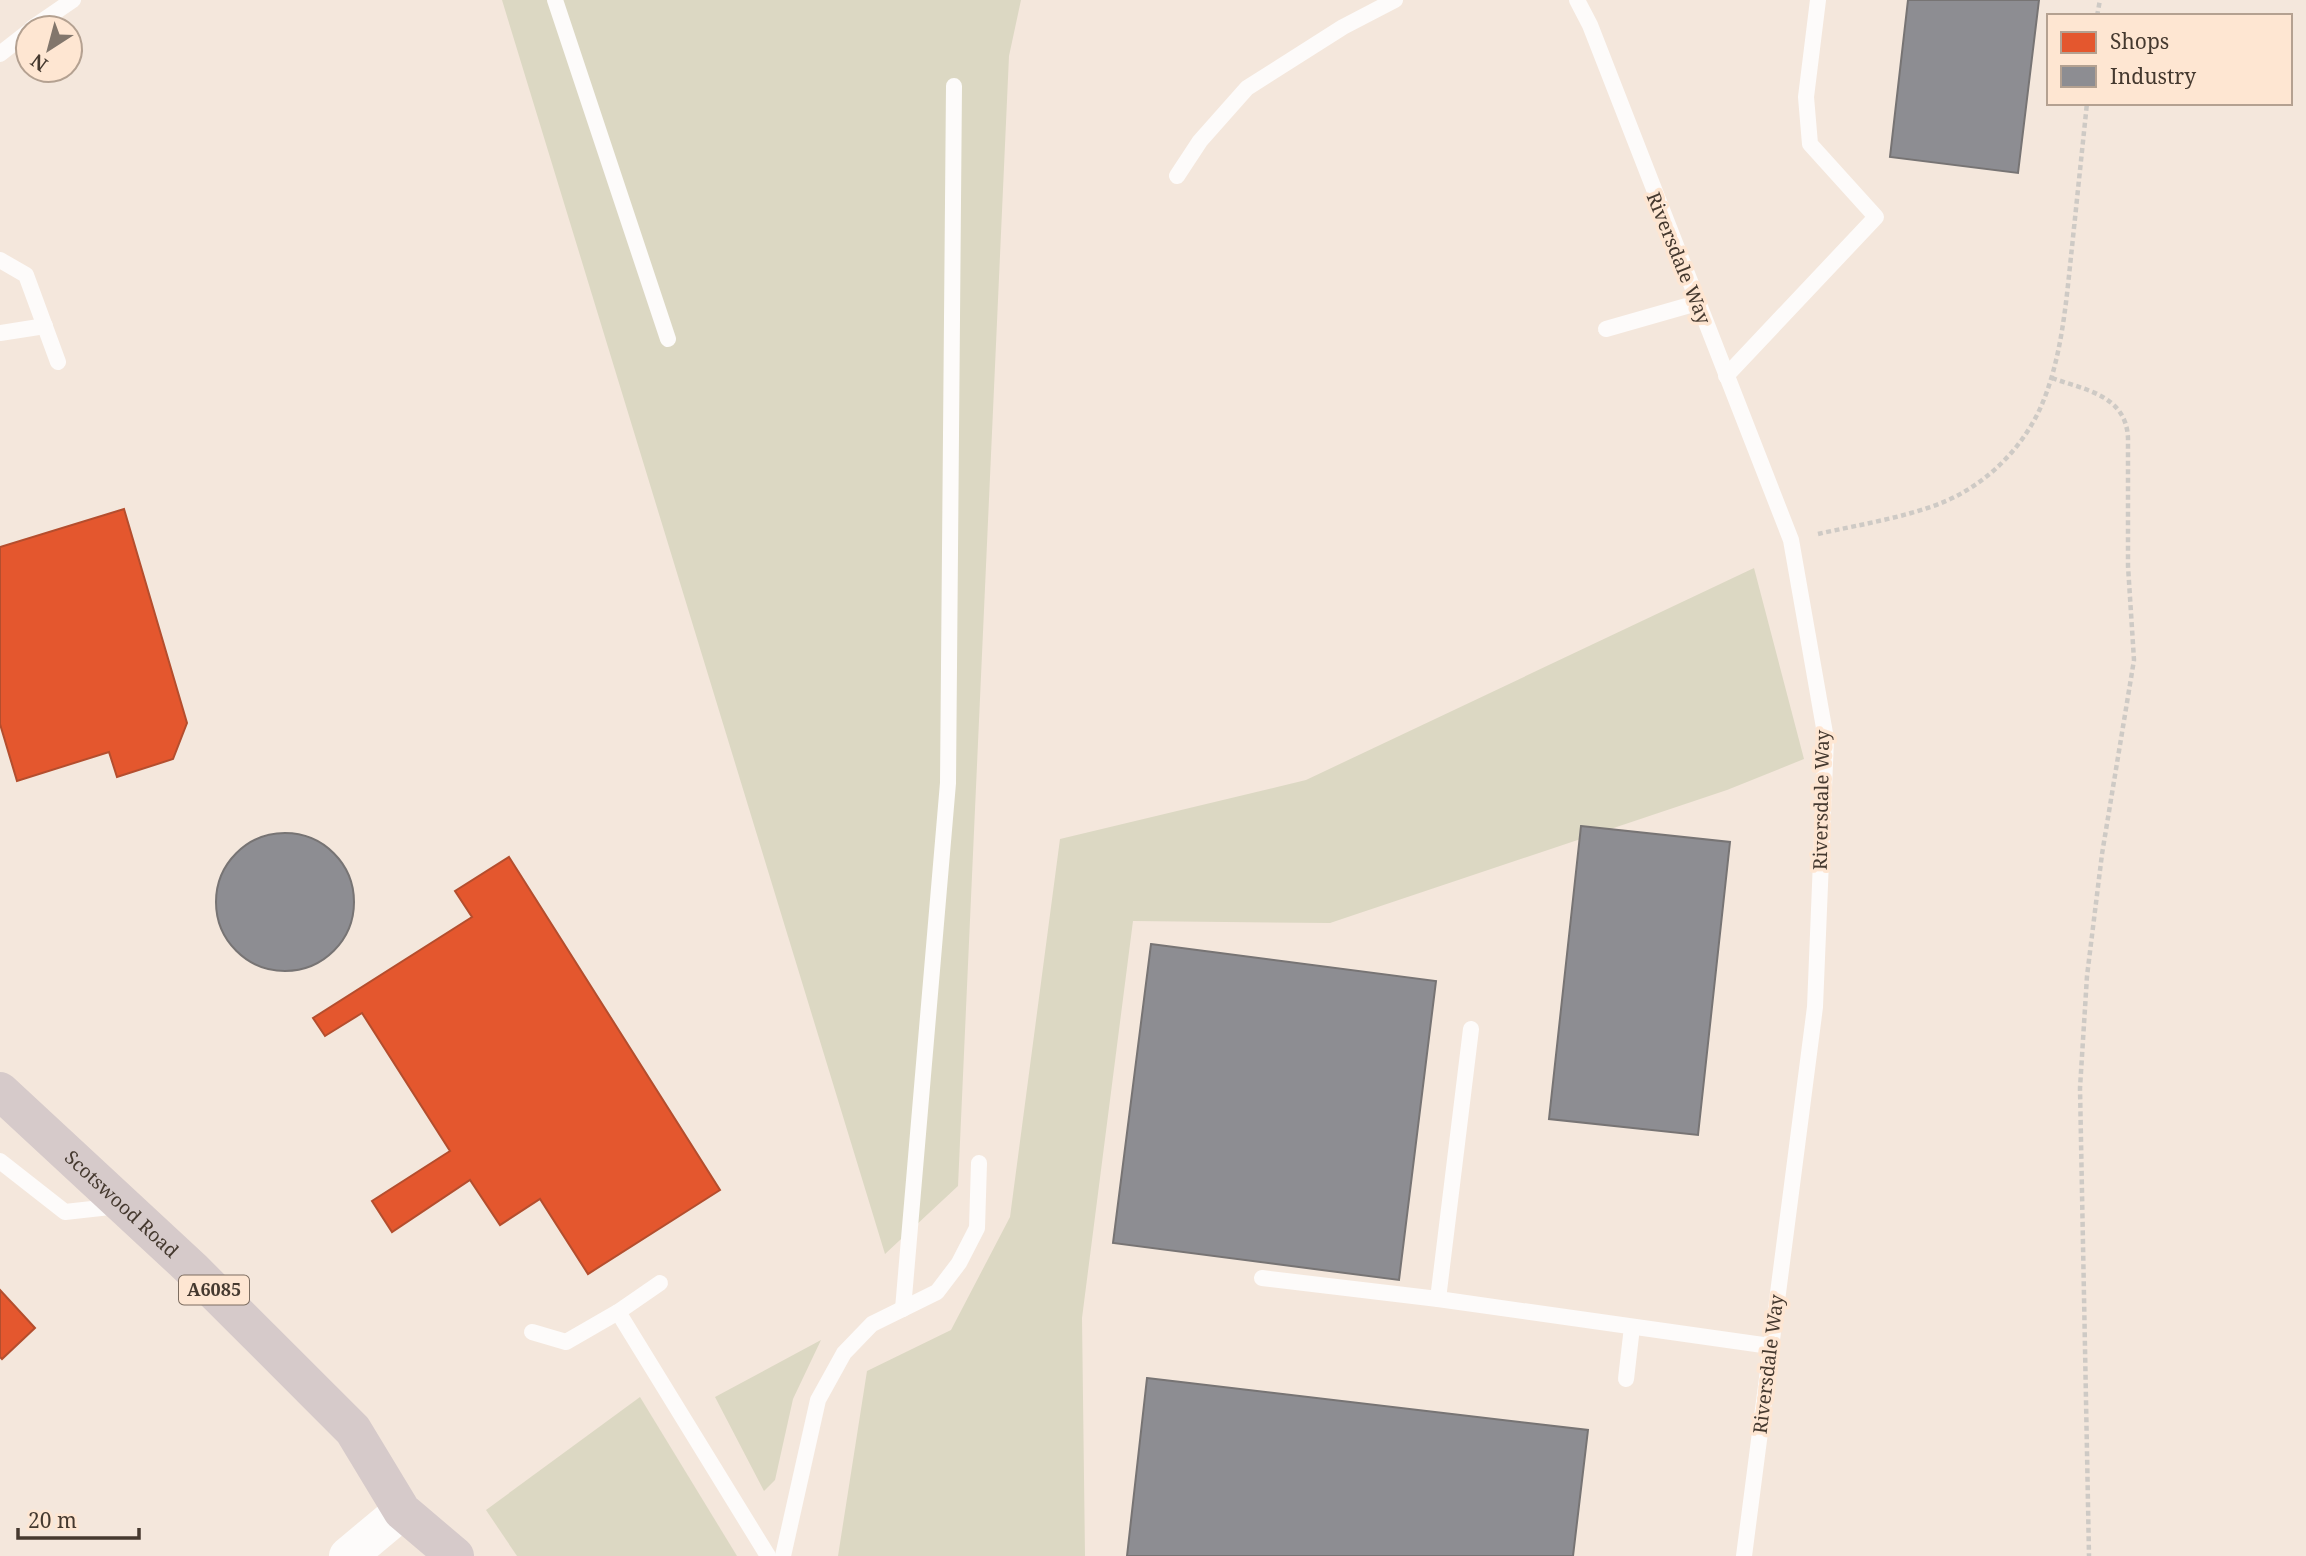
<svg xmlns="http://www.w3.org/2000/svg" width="2306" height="1556" font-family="'Noto Serif',serif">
<rect width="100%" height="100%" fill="#f4e7dc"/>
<g fill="#dcd8c3">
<path d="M 502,0 L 1021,0 L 1009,56 L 958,1186 L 885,1254 Z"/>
<path d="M 1754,568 L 1804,759 L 1727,790 L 1330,923 L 1133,921 L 1082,1318 L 1085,1556 L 838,1556 L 867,1371 L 951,1330 L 1010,1217 L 1060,839 L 1306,780 Z"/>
<path d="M 821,1340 L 793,1399 L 775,1480 L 764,1491 L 715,1397 Z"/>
<path d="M 640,1397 L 737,1556 L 517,1556 L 486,1510 Z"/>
</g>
<g fill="#e4572e" stroke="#b44e2e" stroke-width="2">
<path d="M 124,509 L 187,723 L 173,759 L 117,777 L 109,752 L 17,781 L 0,724 L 0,547 Z"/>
<path d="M 509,857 L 720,1190 L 588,1274 L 540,1199 L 500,1225 L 470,1180 L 392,1232 L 372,1201 L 450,1151 L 362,1013 L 325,1036 L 313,1018 L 472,917 L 455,891 Z"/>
<path d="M 0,1290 L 35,1328 L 2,1359 L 0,1357 Z"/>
</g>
<g fill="#8d8d92" stroke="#777474" stroke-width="2">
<path d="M 1908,0 L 2039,0 L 2018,173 L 1890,157 Z"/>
<path d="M 1581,826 L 1730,842 L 1698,1135 L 1549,1119 Z"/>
<circle cx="285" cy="902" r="69"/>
<path d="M 1151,944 L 1436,981 L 1399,1280 L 1113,1243 Z"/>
<path d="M 1147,1378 L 1588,1430 L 1573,1556 L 1127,1556 Z"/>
</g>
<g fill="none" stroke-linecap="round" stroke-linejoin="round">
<g stroke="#cecac5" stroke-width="4.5" stroke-dasharray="5 3.5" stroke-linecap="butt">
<path d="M 2097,16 L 2100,0"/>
<path d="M 2052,378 C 2085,390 2126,395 2128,438 L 2128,566 L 2134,660 L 2102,854 L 2087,976 L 2080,1088 L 2089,1556"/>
<path d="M 1818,534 C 1861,524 1924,515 1962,493 C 1994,475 2021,447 2038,413 C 2062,363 2066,302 2072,247 C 2077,199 2082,151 2087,103"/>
</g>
<g stroke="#fdfbfa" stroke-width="16">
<path d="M 555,0 L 668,339"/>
<path d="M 1577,0 L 1590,25 L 1791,540 L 1826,739 L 1815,1007 L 1744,1556"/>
<path d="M 32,28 L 73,0"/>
<path d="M 0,54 L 28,32"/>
<path d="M 1177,176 L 1200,141 L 1247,88 L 1343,27 L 1395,0"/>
<path d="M 0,260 L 26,275 L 58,362"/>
<path d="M 1606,329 L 1697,303"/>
<path d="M 0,333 L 45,326"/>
<path d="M 1726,376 L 1876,217 L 1810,144 L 1806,97 L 1818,0"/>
<path d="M 1471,1029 L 1438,1299 L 1770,1346"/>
<path d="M 0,1161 L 65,1212 L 119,1206"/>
<path d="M 1262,1278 L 1438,1299"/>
<path d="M 903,1309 L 948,783 L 954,86"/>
<path d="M 618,1312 L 768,1556"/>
<path d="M 532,1332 L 566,1342 L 618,1312 L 660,1283"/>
<path d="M 1626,1379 L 1632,1327"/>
<path d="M 783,1556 L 818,1400 L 844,1353 L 872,1324 L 937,1292 L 959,1263 L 977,1228 L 979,1163"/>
</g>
<path stroke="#fdfbfa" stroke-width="38" d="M 348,1556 L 402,1511"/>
<path stroke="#d6caca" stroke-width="38" id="s1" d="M 0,1091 L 193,1270 L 353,1430 L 402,1511 L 455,1556"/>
</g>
<g text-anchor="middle" stroke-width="7" stroke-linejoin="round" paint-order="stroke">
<rect fill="#fee6d2" stroke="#7c6d60" stroke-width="2" x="179" y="1275.5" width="70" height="29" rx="5"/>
<g font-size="18" font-weight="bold" fill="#45392f">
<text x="214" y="1296">A6085</text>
</g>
<g font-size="19" fill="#45392f" stroke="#fee6d2">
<text transform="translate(1679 258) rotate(68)" y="7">Riversdale Way</text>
<text transform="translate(1821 800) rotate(-89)" y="7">Riversdale Way</text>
<text dy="7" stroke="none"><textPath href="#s1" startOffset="166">Scotswood Road</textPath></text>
<text transform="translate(1768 1364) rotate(-83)" y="7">Riversdale Way</text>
</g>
</g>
<rect x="2047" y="14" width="245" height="91" fill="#fee6d2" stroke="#b4a191" stroke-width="2"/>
<rect x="2061" y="32" width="35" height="21" fill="#e4572e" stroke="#b4a191" stroke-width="2"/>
<text x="2110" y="49" font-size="21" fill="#45392f">Shops</text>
<rect x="2061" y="66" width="35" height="21" fill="#8d8d92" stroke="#b4a191" stroke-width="2"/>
<text x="2110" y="84" font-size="21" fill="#45392f">Industry</text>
<g transform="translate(49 49) rotate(216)"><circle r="33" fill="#fee6d2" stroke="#b4a191" stroke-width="2"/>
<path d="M0-5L12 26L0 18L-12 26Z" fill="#82766c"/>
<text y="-10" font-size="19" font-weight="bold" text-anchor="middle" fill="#45392f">N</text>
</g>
<path d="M18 1528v10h121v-10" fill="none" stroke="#45392f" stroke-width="3.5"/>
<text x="28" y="1528" font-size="21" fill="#45392f" stroke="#fee6d2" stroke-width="5" paint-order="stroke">20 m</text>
</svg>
